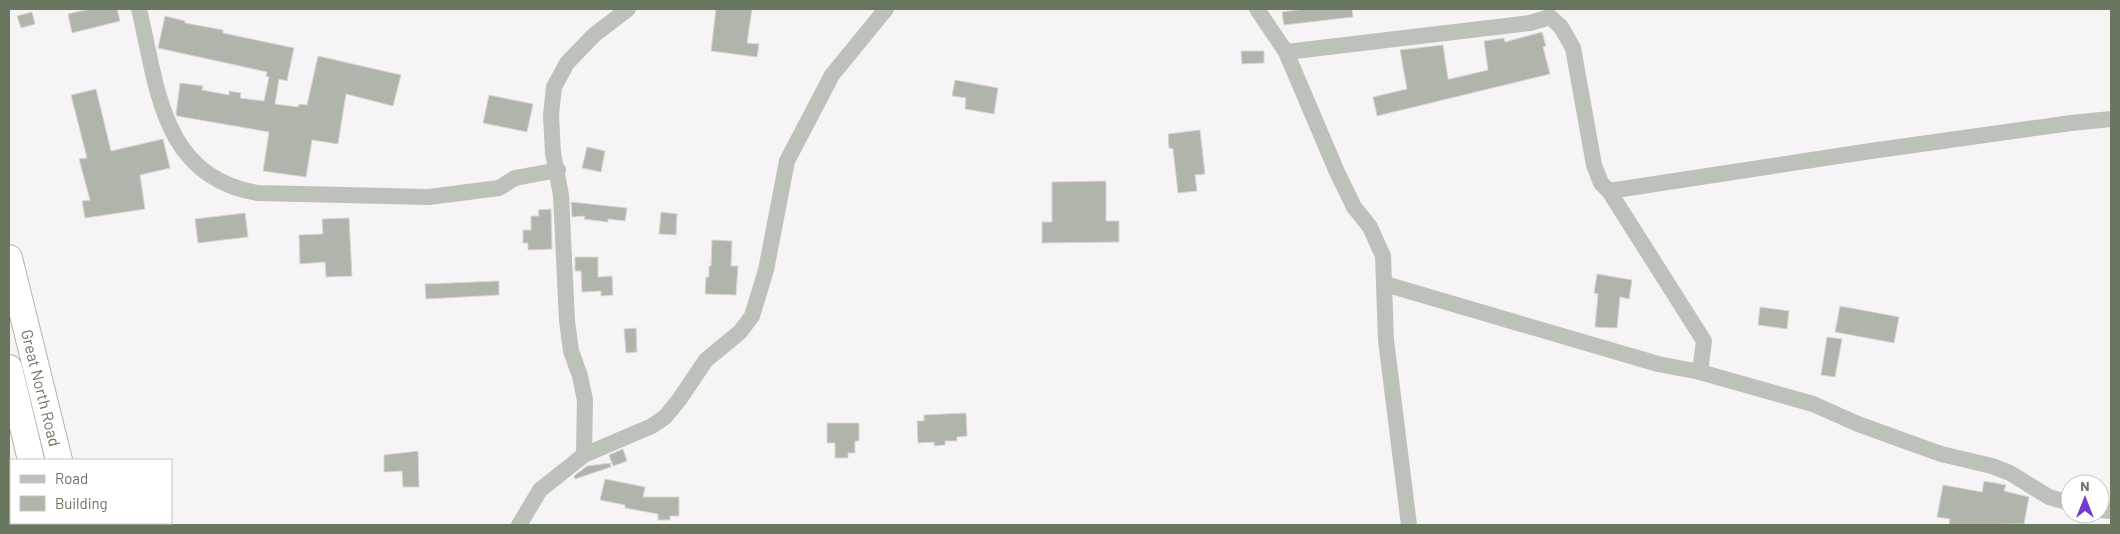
<svg xmlns="http://www.w3.org/2000/svg" width="2120" height="534" font-family="Barlow,sans-serif">
<rect width="100%" height="100%" fill="#f7f4f6"/>
<g fill="#afb5ab" stroke="#d8d6d8">
<path d="M 90,9 L 117,9 L 120,21 L 72,33 L 68,14 Z"/>
<path d="M 716,9 L 752,9 L 747,43 L 759,44 L 757,57 L 711,51 Z"/>
<path d="M 1305,9 L 1352,9 L 1353,17 L 1284,25 L 1282,12 Z"/>
<path d="M 32,12 L 35,24 L 21,28 L 17,16 Z"/>
<path d="M 165,16 L 185,21 L 185,23 L 223,30 L 223,33 L 294,48 L 287,81 L 279,79 L 275,104 L 298,107 L 299,104 L 307,105 L 318,56 L 401,75 L 393,106 L 346,94 L 338,144 L 312,140 L 306,177 L 263,171 L 269,132 L 177,116 L 176,114 L 180,83 L 203,86 L 202,90 L 229,95 L 229,91 L 241,93 L 240,98 L 264,101 L 269,77 L 266,76 L 267,72 L 158,48 Z"/>
<path d="M 1542,32 L 1546,46 L 1543,47 L 1550,74 L 1377,116 L 1373,97 L 1407,89 L 1400,50 L 1443,45 L 1448,79 L 1450,79 L 1488,70 L 1484,41 L 1504,38 L 1505,42 Z"/>
<path d="M 1241,51 L 1264,51 L 1264,63 L 1242,64 Z"/>
<path d="M 955,80 L 998,88 L 994,114 L 965,109 L 966,98 L 952,96 Z"/>
<path d="M 96,89 L 111,151 L 163,139 L 170,168 L 140,175 L 145,209 L 85,218 L 82,201 L 90,200 L 79,159 L 87,158 L 71,95 Z"/>
<path d="M 489,95 L 533,104 L 527,132 L 483,123 Z"/>
<path d="M 1200,130 L 1205,174 L 1195,175 L 1197,191 L 1178,193 L 1173,149 L 1169,148 L 1168,134 Z"/>
<path d="M 587,147 L 605,151 L 601,172 L 582,168 Z"/>
<path d="M 1106,181 L 1106,221 L 1119,221 L 1119,242 L 1042,243 L 1042,222 L 1052,222 L 1052,182 Z"/>
<path d="M 571,202 L 627,208 L 625,221 L 608,219 L 608,222 L 584,219 L 585,216 L 572,217 Z"/>
<path d="M 551,209 L 552,249 L 528,250 L 528,243 L 523,243 L 523,230 L 531,230 L 531,216 L 539,216 L 538,210 Z"/>
<path d="M 661,212 L 677,214 L 676,235 L 659,234 Z"/>
<path d="M 245,213 L 248,237 L 198,243 L 195,219 Z"/>
<path d="M 349,218 L 352,276 L 326,277 L 325,262 L 300,264 L 299,235 L 323,234 L 322,219 Z"/>
<path d="M 712,240 L 732,241 L 731,266 L 738,266 L 736,295 L 705,294 L 706,277 L 709,277 L 709,266 L 711,266 Z"/>
<path d="M 575,257 L 598,257 L 598,277 L 612,276 L 613,295 L 601,296 L 601,291 L 582,292 L 581,271 L 575,271 Z"/>
<path d="M 1597,274 L 1632,280 L 1629,299 L 1620,297 L 1617,328 L 1595,327 L 1598,294 L 1594,293 Z"/>
<path d="M 499,281 L 499,295 L 426,299 L 425,284 Z"/>
<path d="M 1840,306 L 1899,317 L 1894,343 L 1835,332 Z"/>
<path d="M 1760,307 L 1789,311 L 1787,329 L 1758,325 Z"/>
<path d="M 636,328 L 637,352 L 626,353 L 624,329 Z"/>
<path d="M 1827,337 L 1842,339 L 1835,377 L 1821,375 Z"/>
<path d="M 966,413 L 967,436 L 957,437 L 957,441 L 945,441 L 945,445 L 934,446 L 934,442 L 918,443 L 917,421 L 924,421 L 924,415 Z"/>
<path d="M 827,423 L 859,423 L 859,441 L 855,441 L 855,453 L 848,453 L 848,458 L 835,458 L 835,443 L 827,443 Z"/>
<path d="M 623,449 L 627,461 L 613,466 L 609,455 Z"/>
<path d="M 418,451 L 419,487 L 403,487 L 402,471 L 384,472 L 384,455 Z"/>
<path d="M 610,463 L 611,467 L 575,479 L 574,476 L 587,466 Z"/>
<path d="M 605,479 L 645,487 L 643,497 L 679,497 L 679,516 L 670,516 L 670,520 L 658,520 L 658,514 L 625,508 L 625,505 L 600,500 Z"/>
<path d="M 1984,481 L 2006,485 L 2004,491 L 2029,497 L 2024,524 L 1949,525 L 1950,519 L 1937,517 L 1943,485 L 1982,492 Z"/>
</g>
<g fill="none" stroke-linecap="round" stroke-linejoin="round">
<defs>
<g id="trunk">
<path d="M 9,258 L 59,460"/>
<path d="M 9,368 L 31,460"/>
<path d="M 47,523 L 47,525"/>
<path d="M 74,523 L 75,525"/>
</g>
</defs>
<use href="#trunk" stroke="#b1b5ae" stroke-width="28"/>
<g stroke="#bcc1b9" stroke-width="16">
<path d="M 139,9 C 158,88 161,177 258,193 L 429,197 L 499,188 L 515,178 L 558,170"/>
<path d="M 1257,9 L 1286,52 L 1337,172 L 1354,207 L 1370,227 L 1383,256 L 1386,340 L 1409,525"/>
<path d="M 1286,52 L 1530,23 L 1550,17 L 1561,27 L 1573,48 L 1594,165 L 1601,183 L 1609,191 L 1704,341 L 1700,372"/>
<path d="M 1609,191 L 1871,151 L 2071,123 L 2111,119"/>
<path d="M 1385,284 L 1658,364 L 1700,372 L 1813,404 L 1858,424 L 1941,454 L 1992,466 L 2010,473 L 2049,497 L 2070,503"/>
<path d="M 584,455 L 585,400 L 580,376 L 571,351 L 567,321 L 561,195 L 553,153 L 551,115 L 554,87 L 567,63 L 594,35 L 628,9"/>
<path d="M 2100,510 L 2111,511"/>
<path d="M 519,525 L 540,490 L 584,455 L 652,426 L 665,417 L 679,400 L 706,360 L 740,332 L 752,316 L 766,270 L 787,161 L 832,75 L 886,9"/>
</g>
<use href="#trunk" stroke="#fff" stroke-width="26"/>
</g>
<g text-anchor="middle" stroke-width="5" stroke-linejoin="round" paint-order="stroke">
<g font-size="16" fill="#697660" stroke="#fff">
<text transform="translate(41 388) rotate(76)" y="6">Great North Road</text>
</g>
</g>
<rect width="2120" height="534" fill="none" stroke="#697660" stroke-width="20"/>
<rect x="10" y="459" width="162" height="65" fill="#ffffff" stroke="#c3c8bf"/>
<rect x="20" y="475" width="25" height="8" fill="#bcc1b9" stroke="#c3c8bf"/>
<text x="55" y="484" font-size="15" fill="#697660">Road</text>
<rect x="20" y="496" width="25" height="15" fill="#afb5ab" stroke="#c3c8bf"/>
<text x="55" y="509" font-size="15" fill="#697660">Building</text>
<g transform="translate(2085 499)"><circle r="24" fill="#ffffff" stroke="#c3c8bf"/>
<path d="M0-4L9 19L0 12L-9 19Z" fill="#743bcf"/>
<text y="-8" font-size="14" font-weight="bold" text-anchor="middle" fill="#697660">N</text>
</g>
</svg>
